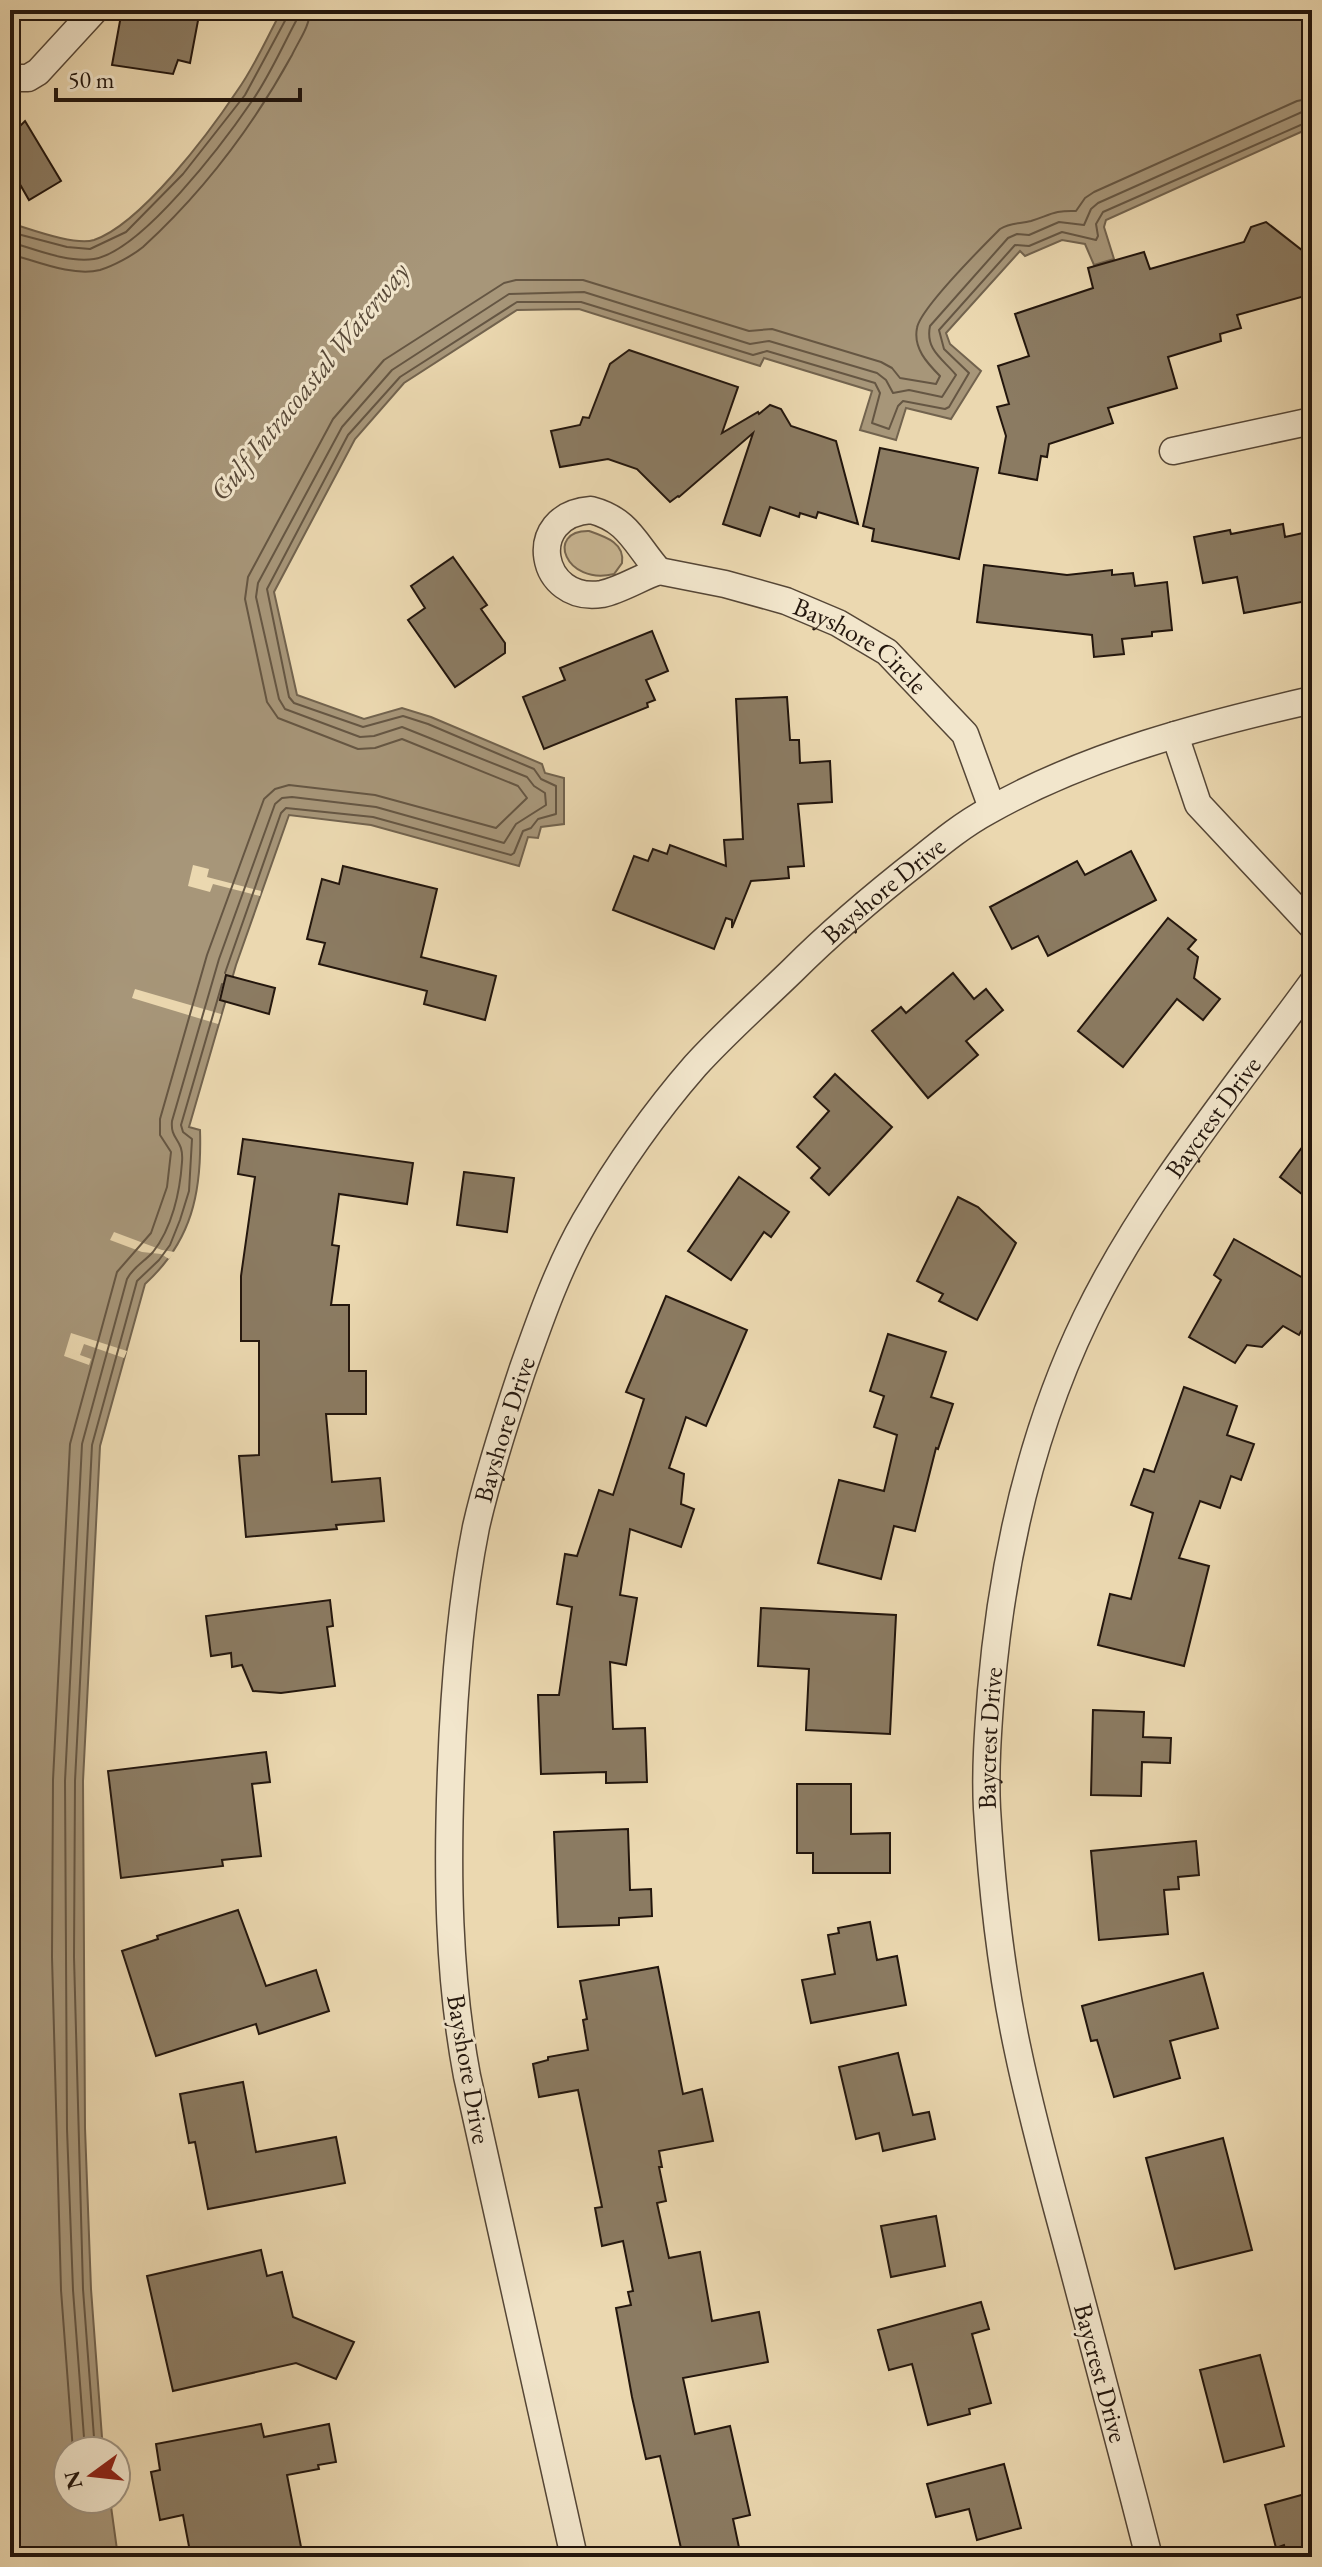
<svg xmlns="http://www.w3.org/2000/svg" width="1322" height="2567" font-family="'EB Garamond',serif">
<rect width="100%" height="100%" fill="#ebd8b0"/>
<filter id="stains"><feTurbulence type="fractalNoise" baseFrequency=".0025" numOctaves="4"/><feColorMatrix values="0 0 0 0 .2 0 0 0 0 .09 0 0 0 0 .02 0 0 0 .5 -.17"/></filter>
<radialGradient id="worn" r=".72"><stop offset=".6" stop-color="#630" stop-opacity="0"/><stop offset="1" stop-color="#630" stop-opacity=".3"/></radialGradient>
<path fill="#c9b794" stroke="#766650" stroke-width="2" d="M 589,531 C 606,537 625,543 622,563 L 614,574 C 565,586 545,530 589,531 Z"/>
<path fill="#a79679" stroke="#72634e" stroke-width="2" d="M 282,10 L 1312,10 L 1312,127 L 1106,220 L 1104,227 L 1114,259 L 1094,265 L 1085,244 L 1062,240 L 1025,256 L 1020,251 L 946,333 L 950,344 L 981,371 L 951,419 L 906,408 L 896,440 L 860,430 L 872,391 L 764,358 L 760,366 L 579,309 L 517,310 L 404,383 L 355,439 L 274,592 L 297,695 L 364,719 L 402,708 L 431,717 L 542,764 L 545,773 L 564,778 L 564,824 L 541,827 L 538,838 L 528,837 L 519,866 L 371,825 L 289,815 L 236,965 L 189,1127 L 200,1130 C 202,1192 192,1241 145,1284 L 100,1446 L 83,1781 L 85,2128 L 91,2289 L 103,2451 L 68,2451 L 68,2499 L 110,2499 L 118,2557 L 10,2557 L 10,223 C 30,229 75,246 94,240 C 141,224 209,133 237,91 C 255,66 267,37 282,10 Z"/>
<g fill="#ebd8b0">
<path d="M 193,865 L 209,869 L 207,877 L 261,891 L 260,896 L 213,884 L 210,892 L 188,886 Z"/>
<path d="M 135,989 L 221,1014 L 218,1024 L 132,998 Z"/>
<path d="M 114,1232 L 162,1250 L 175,1252 L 169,1259 L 161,1254 L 142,1252 L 110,1240 Z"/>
<path d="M 71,1333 L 127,1351 L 124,1358 L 84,1344 L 80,1355 L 91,1359 L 89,1365 L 64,1356 Z"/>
</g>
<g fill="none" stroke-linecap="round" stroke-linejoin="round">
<g stroke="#655643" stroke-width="2">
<path d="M 10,232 L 67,247 L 90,249 L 126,232 L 183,174 L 245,95 L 287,17 L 288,10"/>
<path d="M 10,242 C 35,249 67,263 94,259 C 142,251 224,142 252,101 C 269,77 282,47 296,21 L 298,10"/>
<path d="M 10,254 C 36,261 73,277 100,270 C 113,266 132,256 143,247 C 203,192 253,126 292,55 C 299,40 310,26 310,10"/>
<path d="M 225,973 L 281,813 L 286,808 L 373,817 L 511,855 L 514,853 L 523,831 L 531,828 L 538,819 L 556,814 L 556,786 L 541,779 L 534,769 L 428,724 L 403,716 L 363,727 L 294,703 L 289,697 L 267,589 L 348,435 L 400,377 L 517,302 L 581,302 L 753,355 L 767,351 L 875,383 L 880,393 L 872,423 L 889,429 L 898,406 L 903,401 L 945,409 L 949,407 L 969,373 L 944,349 L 939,330 L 1015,245 L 1029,246 L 1062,232 L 1096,240 L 1098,236 L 1096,224 L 1103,212 L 1312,120"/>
<path d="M 73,2451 L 61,2290 L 52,1957 L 53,1780 L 70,1444 L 117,1272 L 151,1233 L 167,1187 L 171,1152 L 160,1135 L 160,1119 L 207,955 L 264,799 L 275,789 L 289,785 L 375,795 L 496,828 L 527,798 L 518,786 L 402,739 L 375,748 L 358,749 L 278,718 L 267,702 L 245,599 L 248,577 L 333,419 L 384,360 L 504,283 L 516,280 L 583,280 L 749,331 L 772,329 L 881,362 L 892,368 L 900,378 L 936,384 L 940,376 C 927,363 913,348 917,328 C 920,309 984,245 1000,229 C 1011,222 1020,224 1031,221 C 1050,215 1055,210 1076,211 L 1085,198 L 1094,192 L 1297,101 L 1312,98"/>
<path d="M 85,2451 L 73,2290 L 67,2129 L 65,1781 L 82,1444 L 127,1279 C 133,1267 144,1262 153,1252 C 172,1228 180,1192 182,1162 C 184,1138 170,1141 172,1121 L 219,959 L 275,804 L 282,798 L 292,797 L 376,807 L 504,843 L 516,824 L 546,805 L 545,793 L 534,786 L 527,777 L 402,727 L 374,736 L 360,737 L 285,709 L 279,699 L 256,597 L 258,583 L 342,427 L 392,370 L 509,294 L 584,292 L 750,344 L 769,341 L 877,373 L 886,380 L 893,393 L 909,390 L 942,397 L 956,375 C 943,359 925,350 930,326 L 1008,238 L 1017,234 L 1029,235 L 1059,222 L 1084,225 L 1091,209 L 1098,203 L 1302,112 L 1312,110"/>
<path d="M 95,2451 L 83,2289 L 74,1957 L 75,1781 L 92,1445 L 137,1281 L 159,1260 L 170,1245 L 180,1220 L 189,1191 L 192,1139 L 183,1132 L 181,1125 L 222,984"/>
</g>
</g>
<g fill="#8b7b62" stroke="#23160d" stroke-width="2">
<path d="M 122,10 L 200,10 L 190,63 L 178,60 L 173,74 L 112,65 Z"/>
<path d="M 25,121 L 61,181 L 29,200 L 10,167 L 10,136 Z"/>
<path d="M 1266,222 L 1312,258 L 1312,294 L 1237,315 L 1241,328 L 1220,334 L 1221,341 L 1168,357 L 1177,388 L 1108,408 L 1113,423 L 1049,444 L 1047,457 L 1041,456 L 1037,480 L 999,473 L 1006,436 L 997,407 L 1009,404 L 998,366 L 1029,356 L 1015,314 L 1093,288 L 1088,268 L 1144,252 L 1150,269 L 1244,242 L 1251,227 Z"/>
<path d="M 629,350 L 738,387 L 722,433 L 758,412 L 759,414 L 770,405 L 781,409 L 791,426 L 836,441 L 858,524 L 818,512 L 816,518 L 800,513 L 799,517 L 770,507 L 760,536 L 723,524 L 753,433 L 679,497 L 678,496 L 670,502 L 637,469 L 608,459 L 560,467 L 551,431 L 580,425 L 583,417 L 589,418 L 610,364 Z"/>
<path d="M 880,448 L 978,468 L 959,559 L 872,541 L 874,529 L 863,526 Z"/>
<path d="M 1283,524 L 1285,537 L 1312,531 L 1312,600 L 1244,613 L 1237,577 L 1203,583 L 1194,537 L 1230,530 L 1231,534 Z"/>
<path d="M 453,557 L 487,605 L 481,609 L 505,643 L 505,653 L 455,687 L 408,620 L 425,608 L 411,586 Z"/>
<path d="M 984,565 L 1067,575 L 1112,570 L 1112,575 L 1133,573 L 1135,586 L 1167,582 L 1172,630 L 1152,632 L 1152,636 L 1122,639 L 1124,654 L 1094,657 L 1092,635 L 977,622 Z"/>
<path d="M 652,631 L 668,671 L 646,680 L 655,700 L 647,703 L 648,707 L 544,749 L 523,697 L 565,680 L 560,668 Z"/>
<path d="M 787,697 L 790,740 L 799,740 L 800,763 L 830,761 L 832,802 L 798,804 L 804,866 L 788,867 L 789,878 L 751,881 L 732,928 L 732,920 L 726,918 L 714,949 L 613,910 L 634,856 L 648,861 L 653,849 L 667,854 L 670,845 L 726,866 L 724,840 L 743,839 L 736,699 Z"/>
<path d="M 1131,851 L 1156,900 L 1048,956 L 1038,936 L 1012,949 L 990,907 L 1077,861 L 1085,875 Z"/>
<path d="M 343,866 L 437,889 L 421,957 L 496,976 L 485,1020 L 424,1004 L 427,991 L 319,964 L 325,943 L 307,939 L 322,879 L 339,884 Z"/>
<path d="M 1168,918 L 1196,940 L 1188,949 L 1198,957 L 1194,978 L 1220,999 L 1203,1020 L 1177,999 L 1123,1067 L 1078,1031 Z"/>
<path d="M 953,973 L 974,999 L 986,989 L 1003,1010 L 966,1041 L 978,1055 L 928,1098 L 872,1031 L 901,1007 L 906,1013 Z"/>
<path d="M 226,975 L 275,988 L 269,1014 L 220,1000 Z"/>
<path d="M 835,1074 L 892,1127 L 829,1195 L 811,1178 L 820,1168 L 797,1147 L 829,1111 L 814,1097 Z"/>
<path d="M 1312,1134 L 1312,1202 L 1280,1177 Z"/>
<path d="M 243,1139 L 413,1163 L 407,1204 L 339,1194 L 332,1245 L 339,1246 L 331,1305 L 349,1305 L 349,1371 L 366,1371 L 366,1414 L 326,1414 L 332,1482 L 380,1478 L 384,1521 L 336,1525 L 337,1529 L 246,1537 L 239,1456 L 259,1455 L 259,1341 L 241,1341 L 241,1276 L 255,1177 L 238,1174 Z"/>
<path d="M 464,1172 L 514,1178 L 507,1232 L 457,1225 Z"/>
<path d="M 739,1177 L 789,1212 L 771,1237 L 764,1232 L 731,1280 L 688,1251 Z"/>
<path d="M 958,1197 L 978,1207 L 1016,1243 L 977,1320 L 939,1301 L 943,1294 L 917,1281 Z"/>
<path d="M 1234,1239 L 1312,1283 L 1312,1312 L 1299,1335 L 1283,1326 L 1262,1347 L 1247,1345 L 1235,1363 L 1189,1337 L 1221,1280 L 1214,1275 Z"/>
<path d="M 666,1296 L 747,1330 L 706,1426 L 686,1417 L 669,1468 L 684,1474 L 681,1504 L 694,1509 L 681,1547 L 630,1529 L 620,1595 L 637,1598 L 626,1665 L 610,1662 L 613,1729 L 645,1728 L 647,1782 L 606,1783 L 606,1772 L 541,1774 L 538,1695 L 559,1695 L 572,1607 L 557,1604 L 565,1554 L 577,1556 L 599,1490 L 613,1495 L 644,1399 L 626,1392 Z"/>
<path d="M 888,1334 L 946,1352 L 931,1397 L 953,1404 L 938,1449 L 936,1448 L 915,1531 L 894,1526 L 881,1579 L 818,1563 L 839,1480 L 884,1491 L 897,1435 L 874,1427 L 884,1396 L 870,1391 Z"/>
<path d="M 1184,1387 L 1237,1406 L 1227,1435 L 1254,1444 L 1241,1480 L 1231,1476 L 1220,1508 L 1200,1501 L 1179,1558 L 1209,1566 L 1184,1666 L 1098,1645 L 1110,1594 L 1131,1599 L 1153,1513 L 1131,1505 L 1144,1469 L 1154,1472 Z"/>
<path d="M 330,1600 L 333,1626 L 327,1627 L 335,1686 L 281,1693 L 253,1691 L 242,1665 L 232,1667 L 231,1653 L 211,1656 L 206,1616 Z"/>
<path d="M 761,1608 L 896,1615 L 890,1734 L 806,1730 L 809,1669 L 758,1666 Z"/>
<path d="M 1093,1710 L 1144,1712 L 1143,1737 L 1171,1738 L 1170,1763 L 1142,1762 L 1141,1796 L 1091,1795 Z"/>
<path d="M 266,1752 L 270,1782 L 252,1784 L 261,1856 L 222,1860 L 223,1866 L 121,1878 L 108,1771 Z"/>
<path d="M 797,1784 L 851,1784 L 851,1834 L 890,1833 L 890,1873 L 813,1873 L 813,1853 L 797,1853 Z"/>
<path d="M 628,1829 L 630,1890 L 651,1889 L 652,1916 L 619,1918 L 619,1925 L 558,1927 L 554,1832 Z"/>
<path d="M 1196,1841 L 1199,1875 L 1178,1877 L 1179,1889 L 1164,1890 L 1168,1934 L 1099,1940 L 1091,1851 Z"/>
<path d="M 238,1910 L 266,1986 L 316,1970 L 329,2011 L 259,2034 L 256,2024 L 156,2056 L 122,1951 L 158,1939 L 157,1936 Z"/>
<path d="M 870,1922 L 877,1960 L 897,1956 L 906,2005 L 811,2023 L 802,1980 L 835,1974 L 828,1935 L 839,1933 L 838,1928 Z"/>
<path d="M 658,1967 L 683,2094 L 702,2089 L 713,2141 L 659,2151 L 662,2167 L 659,2167 L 666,2201 L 657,2203 L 669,2258 L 700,2252 L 712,2321 L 759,2312 L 768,2362 L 683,2378 L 695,2434 L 730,2426 L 750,2515 L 733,2519 L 741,2557 L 683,2557 L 660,2456 L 646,2459 L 632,2397 L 616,2308 L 631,2305 L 628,2292 L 633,2291 L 623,2241 L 602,2246 L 595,2208 L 602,2207 L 578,2090 L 539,2097 L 533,2064 L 548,2060 L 548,2057 L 588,2050 L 583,2020 L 587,2019 L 580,1981 Z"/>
<path d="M 1203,1973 L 1218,2028 L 1170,2041 L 1180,2078 L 1114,2097 L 1097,2040 L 1091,2041 L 1082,2006 Z"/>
<path d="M 898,2053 L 913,2115 L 929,2112 L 935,2139 L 883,2151 L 879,2133 L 856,2139 L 839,2067 Z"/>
<path d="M 243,2082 L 256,2152 L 336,2137 L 345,2183 L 208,2209 L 195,2142 L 189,2143 L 180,2094 Z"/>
<path d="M 1223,2138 L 1252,2250 L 1175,2269 L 1146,2158 Z"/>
<path d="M 936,2216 L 945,2266 L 891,2277 L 881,2226 Z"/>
<path d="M 261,2250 L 267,2276 L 282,2272 L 293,2317 L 354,2342 L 336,2379 L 296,2363 L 173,2391 L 147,2276 Z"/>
<path d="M 981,2302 L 989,2329 L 972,2334 L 991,2403 L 969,2409 L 970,2414 L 928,2425 L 912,2364 L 889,2370 L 878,2330 Z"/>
<path d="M 1260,2355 L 1284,2446 L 1224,2462 L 1200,2370 Z"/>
<path d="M 261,2424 L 264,2437 L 329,2424 L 336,2462 L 318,2465 L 319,2469 L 287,2475 L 302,2552 L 274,2557 L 191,2557 L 183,2515 L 160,2520 L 151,2472 L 160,2470 L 156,2444 Z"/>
<path d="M 1004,2464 L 1021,2528 L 977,2540 L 969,2509 L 936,2517 L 927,2484 Z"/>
<path d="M 1312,2492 L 1312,2557 L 1287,2557 L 1284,2545 L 1276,2548 L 1265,2505 Z"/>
</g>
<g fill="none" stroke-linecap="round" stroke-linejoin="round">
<defs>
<g id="street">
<path d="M 10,78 L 28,78 L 38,72 L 95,10"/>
<path d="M 1173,451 L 1312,421"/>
<path d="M 591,510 C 629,520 635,544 659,571 C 641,577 621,590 602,594 C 539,604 523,515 591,510 Z"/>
<path id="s1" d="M 659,571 L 725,584 L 786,601 L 838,623 L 887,652 L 965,734 L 992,808"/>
<path d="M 1175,735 L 1198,804 L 1312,926"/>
<path id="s2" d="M 574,2557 L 467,2076 C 448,1975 447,1872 451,1770 C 454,1688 460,1607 476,1527 C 488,1474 505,1422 522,1371 C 540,1320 558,1268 585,1221 C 617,1166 654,1113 695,1066 C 725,1033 760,1002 792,971 C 833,930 876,894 922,858 C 943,841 964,824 988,811 C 1087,755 1202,725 1312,700"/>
<path id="s3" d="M 1149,2557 C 1124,2459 1098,2361 1072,2264 C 1053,2193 1033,2123 1018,2051 C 1001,1972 992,1890 987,1809 C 985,1770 988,1730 991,1691 C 1002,1563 1030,1434 1086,1318 C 1144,1198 1234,1090 1312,983"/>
</g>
</defs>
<use href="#street" stroke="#554636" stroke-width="29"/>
<use href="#street" stroke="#f2e6cc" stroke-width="26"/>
</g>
<g text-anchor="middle" stroke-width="6" stroke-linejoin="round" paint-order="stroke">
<g font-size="26" fill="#23160d" stroke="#f2e6cc">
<text dy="9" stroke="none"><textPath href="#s1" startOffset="218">Bayshore Circle</textPath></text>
<text dy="9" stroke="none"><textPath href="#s2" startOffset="1818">Bayshore Drive</textPath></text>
<text dy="9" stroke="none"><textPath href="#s3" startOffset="1510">Baycrest Drive</textPath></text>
<text dy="9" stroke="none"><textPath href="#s2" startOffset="1146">Bayshore Drive</textPath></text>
<text dy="9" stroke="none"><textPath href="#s3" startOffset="838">Baycrest Drive</textPath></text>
<text transform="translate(469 2069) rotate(80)" y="9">Bayshore Drive</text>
<text transform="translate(1101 2373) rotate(75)" y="9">Baycrest Drive</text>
</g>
<g font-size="28" font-style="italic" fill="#584938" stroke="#f2e6cc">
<text transform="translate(309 381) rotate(-51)" y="10">Gulf Intracoastal Waterway</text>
</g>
</g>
<rect width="1322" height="2567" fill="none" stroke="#ebd8b0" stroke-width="40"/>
<rect x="12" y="12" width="1298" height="2543" fill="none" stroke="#23160d" stroke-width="4"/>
<rect x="20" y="20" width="1282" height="2527" fill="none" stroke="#23160d" stroke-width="2"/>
<g transform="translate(92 2475) rotate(255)"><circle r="38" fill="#f2e6cc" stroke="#9f9380" stroke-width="2"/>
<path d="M0-6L14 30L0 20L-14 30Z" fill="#8f2418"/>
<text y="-12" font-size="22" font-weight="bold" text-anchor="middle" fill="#23160d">N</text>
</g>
<path d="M56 88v12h244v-12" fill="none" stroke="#23160d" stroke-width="4"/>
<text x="68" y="88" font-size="24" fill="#23160d" stroke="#f2e6cc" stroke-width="6" paint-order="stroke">50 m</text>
<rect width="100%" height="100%" filter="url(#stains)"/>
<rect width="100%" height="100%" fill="url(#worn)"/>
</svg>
